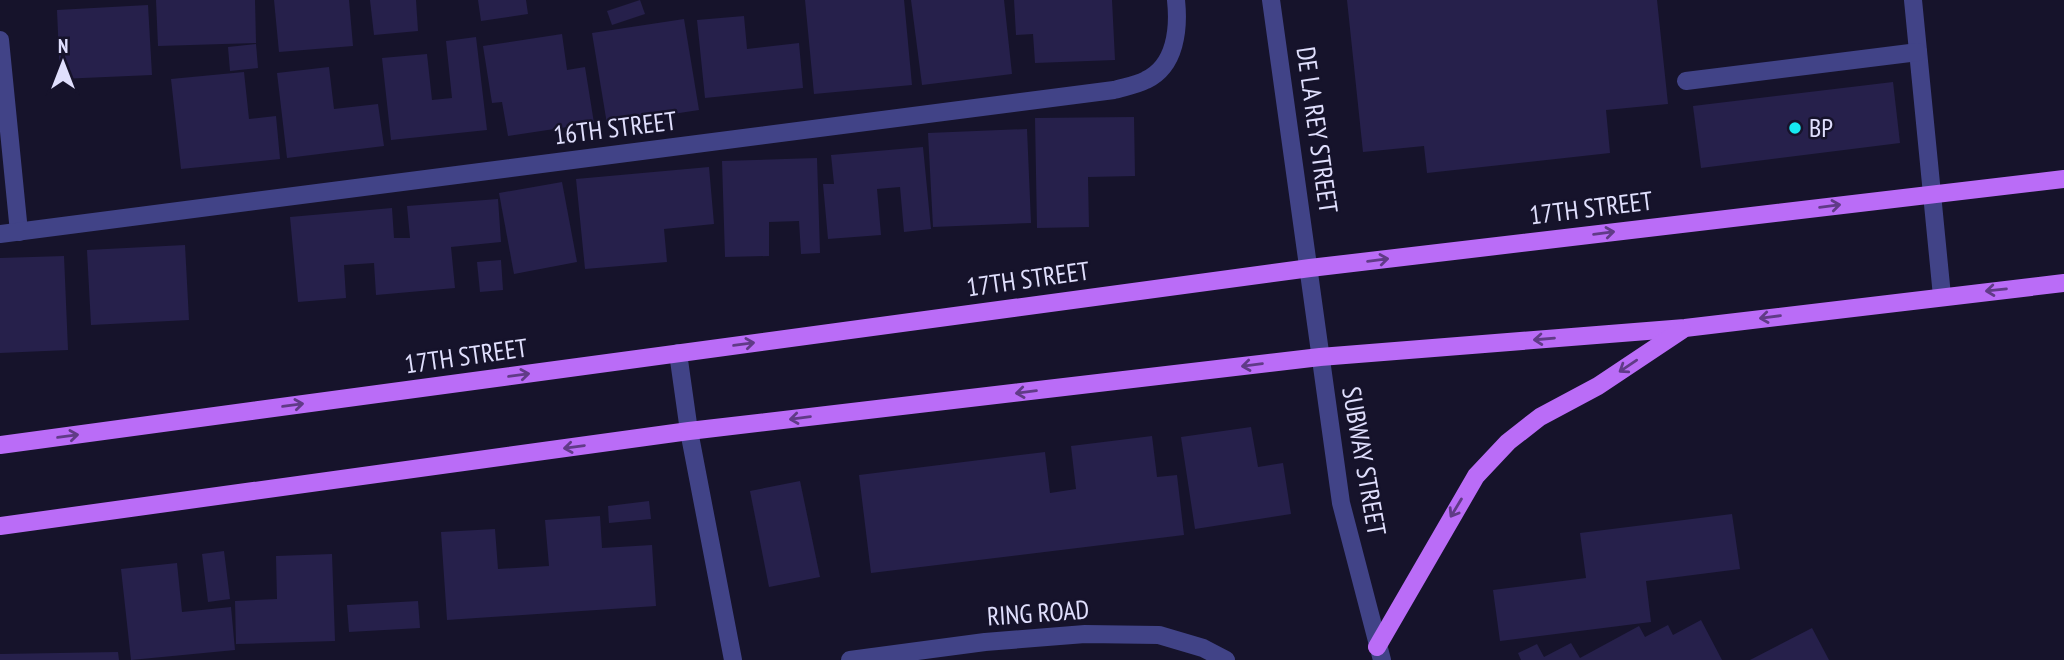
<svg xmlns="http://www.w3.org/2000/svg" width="2064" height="660" font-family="'PT Sans Narrow',sans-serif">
<rect width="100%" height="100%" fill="#16132b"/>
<g fill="#26204b">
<path d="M 156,0 L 255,0 L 256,43 L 158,46 Z"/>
<path d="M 274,0 L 349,0 L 353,46 L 279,52 Z"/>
<path d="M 370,0 L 416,0 L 418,31 L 374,35 Z"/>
<path d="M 478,0 L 526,0 L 528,14 L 481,21 Z"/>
<path d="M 640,0 L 645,14 L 612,25 L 607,11 Z"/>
<path d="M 805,0 L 904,0 L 912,85 L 814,94 Z"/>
<path d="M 911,0 L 1004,0 L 1012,74 L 922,85 Z"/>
<path d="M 1014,0 L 1112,0 L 1115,60 L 1035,63 L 1033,34 L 1016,35 Z"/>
<path d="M 1347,0 L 1657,0 L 1668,104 L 1606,110 L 1610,153 L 1427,173 L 1424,146 L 1363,152 Z"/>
<path d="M 148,5 L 152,75 L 60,79 L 57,10 Z"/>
<path d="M 744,16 L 747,49 L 799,43 L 803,88 L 705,98 L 697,20 Z"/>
<path d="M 684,19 L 699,110 L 607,124 L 592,33 Z"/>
<path d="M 562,34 L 567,70 L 585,67 L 594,123 L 508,136 L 502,102 L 492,103 L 483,46 Z"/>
<path d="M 476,37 L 487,130 L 391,140 L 382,58 L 427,54 L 432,100 L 452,98 L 446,41 Z"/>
<path d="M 256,44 L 258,68 L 230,71 L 228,47 Z"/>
<path d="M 329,67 L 334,109 L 378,104 L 384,146 L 287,158 L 277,73 Z"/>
<path d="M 244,72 L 249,119 L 276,116 L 280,159 L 181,169 L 171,79 Z"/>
<path d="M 1893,82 L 1900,143 L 1701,168 L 1693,106 Z"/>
<path d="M 1134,117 L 1135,176 L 1088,177 L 1089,227 L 1037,228 L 1035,118 Z"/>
<path d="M 1027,129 L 1031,223 L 933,227 L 928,133 Z"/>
<path d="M 923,147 L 931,229 L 904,232 L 900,187 L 877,189 L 881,235 L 828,239 L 823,184 L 834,184 L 831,155 Z"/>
<path d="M 817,158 L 820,253 L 801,254 L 799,221 L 769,222 L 769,256 L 725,257 L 722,161 Z"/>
<path d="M 709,167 L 714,224 L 664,229 L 667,262 L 585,269 L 576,179 Z"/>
<path d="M 562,182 L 577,262 L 514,274 L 499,193 Z"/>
<path d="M 498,199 L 501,242 L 451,247 L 455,288 L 376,295 L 374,263 L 344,265 L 346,298 L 298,302 L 290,217 L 392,208 L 394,238 L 410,238 L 407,206 Z"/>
<path d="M 185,245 L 189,320 L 91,325 L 87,250 Z"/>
<path d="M 64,256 L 68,350 L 0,353 L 0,258 Z"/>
<path d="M 501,260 L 503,290 L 480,292 L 477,262 Z"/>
<path d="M 1251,427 L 1258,467 L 1283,463 L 1291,514 L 1195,529 L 1181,437 Z"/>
<path d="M 1152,436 L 1157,477 L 1177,475 L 1184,535 L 871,573 L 859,475 L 1045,452 L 1050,493 L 1076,489 L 1071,446 Z"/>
<path d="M 800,481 L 820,577 L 769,587 L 750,491 Z"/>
<path d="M 649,501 L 651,519 L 609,523 L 608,506 Z"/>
<path d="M 1732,514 L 1740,569 L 1646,581 L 1651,622 L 1500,641 L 1493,590 L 1586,578 L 1580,533 Z"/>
<path d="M 600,516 L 602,548 L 652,545 L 656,606 L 447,620 L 441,532 L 495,529 L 498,569 L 549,566 L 545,520 Z"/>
<path d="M 224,551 L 230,599 L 208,602 L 202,554 Z"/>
<path d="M 332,554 L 335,641 L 236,644 L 235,601 L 277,599 L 276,556 Z"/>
<path d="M 177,563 L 182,612 L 231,607 L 235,650 L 131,660 L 121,569 Z"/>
<path d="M 418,601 L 420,628 L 349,632 L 347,605 Z"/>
<path d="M 1701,620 L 1722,660 L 1521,660 L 1518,653 L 1537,644 L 1544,657 L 1571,643 L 1580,658 L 1639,626 L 1645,637 L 1668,625 L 1673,635 Z"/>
<path d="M 1812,628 L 1829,660 L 1750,660 Z"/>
<path d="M 118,652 L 119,660 L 0,660 L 0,654 Z"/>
</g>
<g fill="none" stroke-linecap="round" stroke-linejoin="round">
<g stroke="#414387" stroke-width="18">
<path d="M 1271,0 L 1341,503 L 1382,660"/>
<path d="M 1913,0 L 1942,296"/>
<path d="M 0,40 L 19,232"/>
<path d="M 1686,81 L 1918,52"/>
<path d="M 0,234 L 1114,90 C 1124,87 1137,85 1146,80 C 1176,66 1179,28 1176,0"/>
<path d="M 678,353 L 689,431 L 733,660"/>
<path d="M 850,660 L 985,642 L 1085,634 L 1159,635 L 1203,648 L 1226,660"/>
</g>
<g stroke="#ba6cf7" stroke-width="18">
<path d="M 0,445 L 1310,268 L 2064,179"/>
<path d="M 0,526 L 689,431 L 1320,357 L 1685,328 L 2064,283"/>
<path d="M 1377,647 L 1476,476 L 1508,442 L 1540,417 L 1598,386 L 1682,330"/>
</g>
</g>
<defs><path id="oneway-shaft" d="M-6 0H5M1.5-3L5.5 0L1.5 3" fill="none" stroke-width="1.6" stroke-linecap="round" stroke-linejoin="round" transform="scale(1.75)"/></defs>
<g stroke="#603b87">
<use href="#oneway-shaft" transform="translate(1830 206) rotate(-7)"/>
<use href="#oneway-shaft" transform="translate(1604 233) rotate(-7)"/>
<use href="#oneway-shaft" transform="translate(1378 260) rotate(-7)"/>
<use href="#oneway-shaft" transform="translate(1996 290) rotate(174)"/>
<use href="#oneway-shaft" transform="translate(1770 317) rotate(173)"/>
<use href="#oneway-shaft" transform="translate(1544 339) rotate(175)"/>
<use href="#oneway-shaft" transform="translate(744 344) rotate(-8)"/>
<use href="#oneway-shaft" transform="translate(1252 365) rotate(173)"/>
<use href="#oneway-shaft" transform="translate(1628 366) rotate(146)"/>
<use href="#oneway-shaft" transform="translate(519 375) rotate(-8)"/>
<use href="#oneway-shaft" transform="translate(1026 392) rotate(173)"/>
<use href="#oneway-shaft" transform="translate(293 405) rotate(-8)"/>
<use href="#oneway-shaft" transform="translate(800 418) rotate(173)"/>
<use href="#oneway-shaft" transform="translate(68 436) rotate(-8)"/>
<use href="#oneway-shaft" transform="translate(574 447) rotate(172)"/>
<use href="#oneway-shaft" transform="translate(1456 508) rotate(121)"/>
</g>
<circle fill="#16e9f2" stroke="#16132b" stroke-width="2.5" cx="1795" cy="128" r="7"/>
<g text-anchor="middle" stroke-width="5" stroke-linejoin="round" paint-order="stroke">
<g font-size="26" fill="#e0dffd" stroke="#16132b">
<text transform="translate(615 128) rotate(-7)" y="9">16TH STREET</text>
<text transform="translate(1317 130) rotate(82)" y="9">DE LA REY STREET</text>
<text transform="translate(1591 208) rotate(-7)" y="9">17TH STREET</text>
<text transform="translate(1028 279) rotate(-8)" y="9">17TH STREET</text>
<text transform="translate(466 356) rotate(-8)" y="9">17TH STREET</text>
<text transform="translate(1364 461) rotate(80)" y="9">SUBWAY STREET</text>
<text transform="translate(1038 613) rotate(-4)" y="9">RING ROAD</text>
</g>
<g font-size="26" fill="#e0dffd" stroke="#16132b" text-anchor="start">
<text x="1809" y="137">BP</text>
</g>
</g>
<g transform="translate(63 63)" stroke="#16132b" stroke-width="5" paint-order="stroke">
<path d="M0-5L12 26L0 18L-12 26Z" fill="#e0dffd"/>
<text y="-10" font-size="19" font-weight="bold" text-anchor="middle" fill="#e0dffd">N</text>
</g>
</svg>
